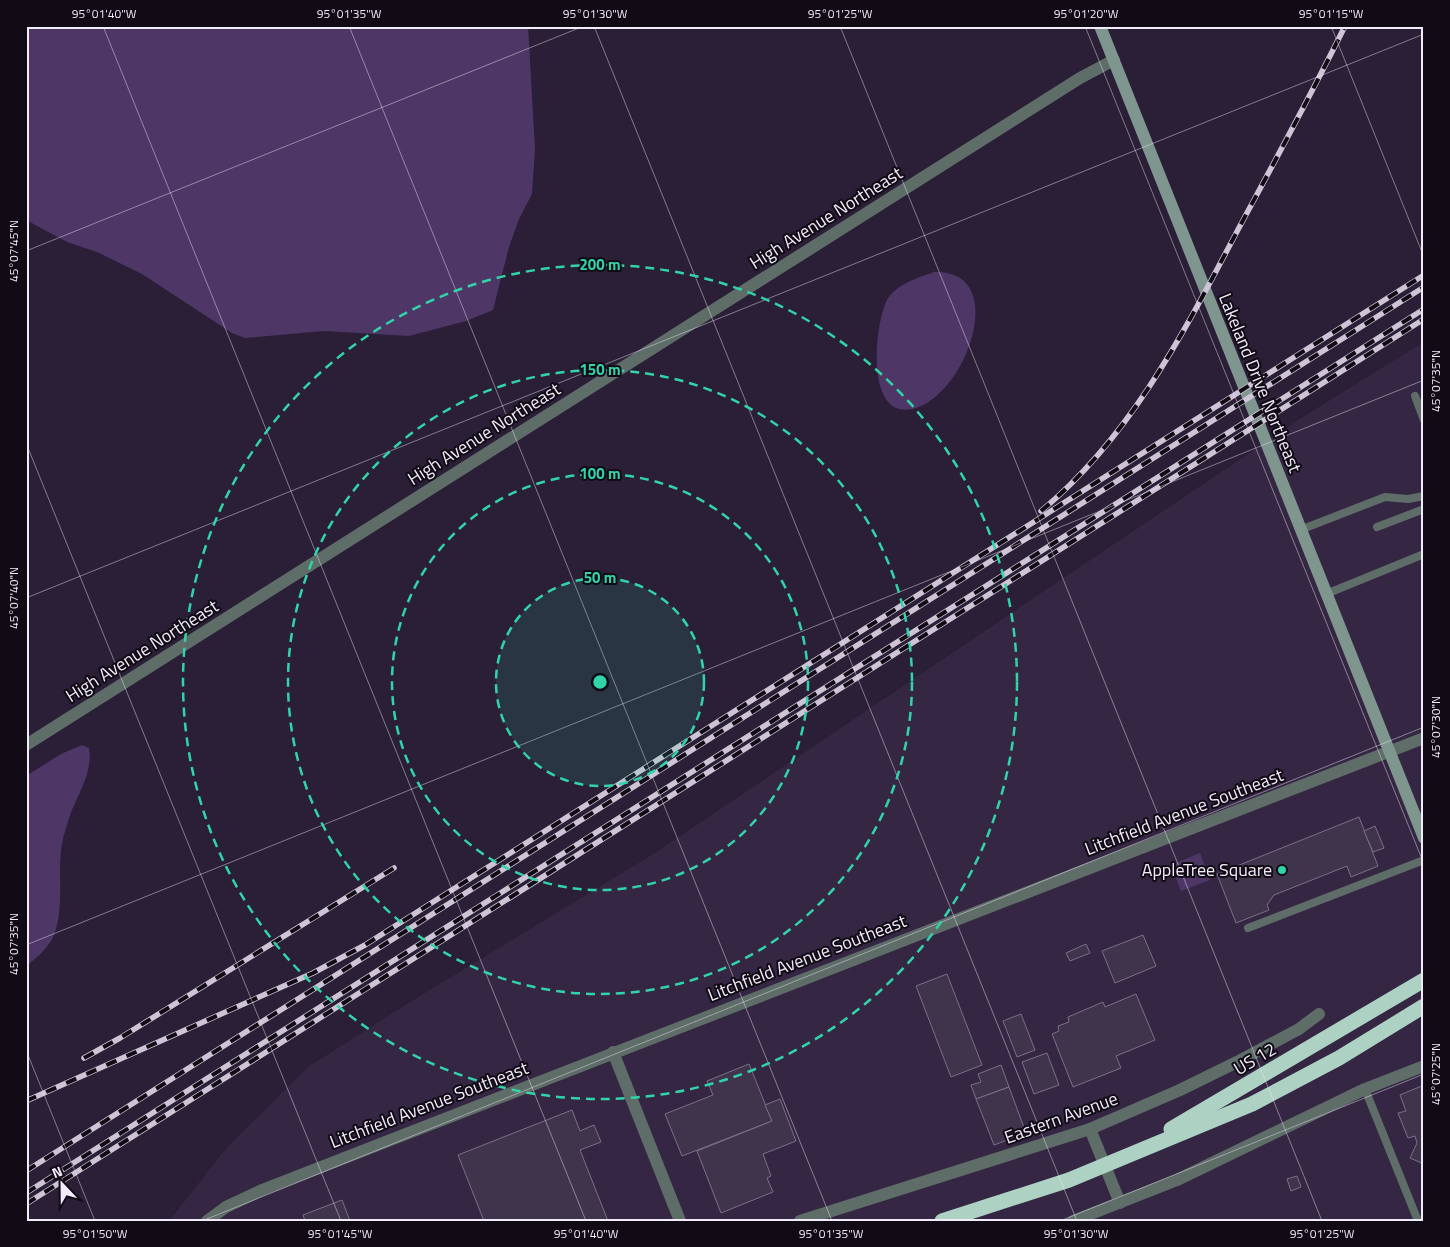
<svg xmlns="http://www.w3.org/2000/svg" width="1450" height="1247" font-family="'Titillium Web',sans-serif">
<rect width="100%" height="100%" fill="#2a1f36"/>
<path fill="#352744" d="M 1424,342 L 1424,1221 L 169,1221 L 228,1146 L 308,1067 L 407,1004 L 655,853 L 1306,415 Z"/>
<g fill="#4e3766">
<path d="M 26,26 L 528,26 L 535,149 L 532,194 L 519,219 L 509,247 L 493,310 L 466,321 L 409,336 L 324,331 L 245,338 L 232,333 L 142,274 L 97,252 L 67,242 L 26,220 Z"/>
<path d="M 934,272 C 1012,269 966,398 912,409 C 865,419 875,326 886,302 C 894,285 917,278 934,272 Z"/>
<path d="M 82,745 L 89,748 C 94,776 73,799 67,825 C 64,833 62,842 61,851 C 58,879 64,908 54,935 C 49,947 37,958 26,966 L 26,776 L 61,754 Z"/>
<path d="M 1200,853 L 1210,880 L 1181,891 L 1171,865 Z"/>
</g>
<g fill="#40344c" stroke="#7b6f8a">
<path d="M 1359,817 L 1378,866 L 1351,877 L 1347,866 L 1274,895 L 1267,905 L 1269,910 L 1236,923 L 1217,874 Z"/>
<path d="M 1375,826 L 1384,848 L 1373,852 L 1364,831 Z"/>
<path d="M 1143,935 L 1156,966 L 1115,983 L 1102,951 Z"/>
<path d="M 1086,944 L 1090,953 L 1070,961 L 1066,953 Z"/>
<path d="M 947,974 L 982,1065 L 951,1077 L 916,986 Z"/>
<path d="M 1136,994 L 1155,1040 L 1116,1056 L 1121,1068 L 1073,1087 L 1052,1034 L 1059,1031 L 1058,1026 L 1069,1022 L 1068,1017 L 1103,1002 L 1105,1007 Z"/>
<path d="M 1021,1014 L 1035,1050 L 1017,1057 L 1003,1021 Z"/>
<path d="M 1047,1053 L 1059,1085 L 1034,1094 L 1022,1062 Z"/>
<path d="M 749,1064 L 772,1121 L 682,1156 L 665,1114 L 713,1095 L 707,1081 Z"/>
<path d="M 1001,1065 L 1009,1087 L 976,1099 L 971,1085 L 981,1082 L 978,1074 Z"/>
<path d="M 1424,1085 L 1424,1164 L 1410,1158 L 1417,1143 L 1415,1136 L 1408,1138 L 1398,1113 L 1406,1111 L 1400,1095 Z"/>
<path d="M 1009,1087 L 1026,1133 L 994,1145 L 976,1099 Z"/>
<path d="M 780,1099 L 796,1141 L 763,1154 L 771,1176 L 767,1178 L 773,1192 L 721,1213 L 697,1151 L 772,1121 L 765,1105 Z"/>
<path d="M 572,1110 L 580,1131 L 594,1125 L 601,1142 L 580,1150 L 608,1221 L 484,1221 L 458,1155 Z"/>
<path d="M 1297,1176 L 1301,1187 L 1291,1191 L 1287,1179 Z"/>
<path d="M 342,1200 L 350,1221 L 305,1221 L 303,1215 Z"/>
</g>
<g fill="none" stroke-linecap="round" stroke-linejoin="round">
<g stroke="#5e6d67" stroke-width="8">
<path d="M 1415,396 L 1424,420"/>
<path d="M 1377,527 L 1424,509"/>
<path d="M 1300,530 L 1385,497 L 1408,499 L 1424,496"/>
<path d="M 1326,594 L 1424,554"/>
<path d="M 1248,928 L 1424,860"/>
<path d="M 1365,1089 L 1418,1221"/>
</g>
<g stroke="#5e6d67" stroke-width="12">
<path d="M 26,745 L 1080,78 L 1114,60"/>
<path d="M 613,1052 L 680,1221"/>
<path d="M 1090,1129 L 1120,1203"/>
<path d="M 207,1221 L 226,1207 L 262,1190 L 1424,738"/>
<path d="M 800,1221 L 1090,1129 L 1180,1090 L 1237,1062 L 1299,1029 L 1319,1014"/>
<path d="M 1073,1221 L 1177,1180 L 1365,1089 L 1424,1066"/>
</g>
<path stroke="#7e968d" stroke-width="12" d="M 1100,26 L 1424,838"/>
<g stroke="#add2c4" stroke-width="15">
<path d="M 1171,1129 L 1424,980"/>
<path d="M 942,1221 L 1069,1180 L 1252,1104 L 1339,1058 L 1424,1006"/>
</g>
<defs>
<g id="rail">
<path d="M 1041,511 C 1133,435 1186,328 1241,224 C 1276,159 1312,93 1345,26"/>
<path d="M 84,1058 L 120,1038 L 394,868"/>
<path d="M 26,1101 L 313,973 L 365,945 L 1424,275"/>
<path d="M 26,1171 L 1424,287"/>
<path d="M 26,1193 L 1424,309"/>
<path d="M 26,1204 L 1424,319"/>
</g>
</defs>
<use href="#rail" stroke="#cdc5d6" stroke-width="5.5"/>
<use href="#rail" stroke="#100b15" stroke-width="4" stroke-dasharray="11" stroke-linecap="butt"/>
</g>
<path fill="none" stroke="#f2ebfa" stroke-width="1" stroke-opacity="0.45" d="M 103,26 L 586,1221M 349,26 L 832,1221M 594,26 L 1077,1221M 840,26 L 1322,1221M 1085,26 L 1424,864M 1331,26 L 1424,257M 26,251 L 584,26M 26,443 L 341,1221M 26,598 L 1424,34M 26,945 L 1424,380M 26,1050 L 95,1221M 202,1221 L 1424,727M 1060,1221 L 1424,1074"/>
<circle cx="600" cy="682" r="104" fill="#31d4a9" fill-opacity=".12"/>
<g fill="none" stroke="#31d4a9" stroke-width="2.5" stroke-dasharray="9 6">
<circle cx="600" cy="682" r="104"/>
<circle cx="600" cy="682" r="208"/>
<circle cx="600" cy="682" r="312"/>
<circle cx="600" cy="682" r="417"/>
</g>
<circle fill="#31d4a9" stroke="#100b15" stroke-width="2" cx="1282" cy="870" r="5"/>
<g text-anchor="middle" stroke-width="4" stroke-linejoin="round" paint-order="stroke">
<g font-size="18" fill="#f2ebfa" stroke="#100b15">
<text transform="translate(826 218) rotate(-32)" y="6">High Avenue Northeast</text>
<text transform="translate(1260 383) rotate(68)" y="6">Lakeland Drive Northeast</text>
<text transform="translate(484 434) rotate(-32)" y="6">High Avenue Northeast</text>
<text transform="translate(142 651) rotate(-32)" y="6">High Avenue Northeast</text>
<text transform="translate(1184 812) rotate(-21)" y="6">Litchfield Avenue Southeast</text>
<text transform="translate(807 958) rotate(-21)" y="6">Litchfield Avenue Southeast</text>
<text transform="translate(1255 1059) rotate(-31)" y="6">US 12</text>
<text transform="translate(429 1105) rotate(-21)" y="6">Litchfield Avenue Southeast</text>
<text transform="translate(1061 1118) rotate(-20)" y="6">Eastern Avenue</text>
</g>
<g font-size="18" fill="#f2ebfa" stroke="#100b15" text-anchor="end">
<text x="1272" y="876">AppleTree Square</text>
</g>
</g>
<circle cx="600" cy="682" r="8" fill="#31d4a9" stroke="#100b15" stroke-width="2.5"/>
<g font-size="15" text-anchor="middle" font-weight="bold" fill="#31d4a9" stroke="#100b15" stroke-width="4" stroke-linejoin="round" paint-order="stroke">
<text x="600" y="270">200 m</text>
<text x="600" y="375">150 m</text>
<text x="600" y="479">100 m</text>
<text x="600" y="583">50 m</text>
</g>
<rect width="1450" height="1247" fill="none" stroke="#100b15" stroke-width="55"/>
<g transform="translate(62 1184) rotate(338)" stroke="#100b15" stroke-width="4" paint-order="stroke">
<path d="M0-4L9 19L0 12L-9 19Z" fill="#f2ebfa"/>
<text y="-8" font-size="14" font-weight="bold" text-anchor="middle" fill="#f2ebfa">N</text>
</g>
<rect x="28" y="28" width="1394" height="1192" fill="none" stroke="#f2ebfa" stroke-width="2"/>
<g font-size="12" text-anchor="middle" fill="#f2ebfa">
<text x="104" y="18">95°01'40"W</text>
<text x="349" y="18">95°01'35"W</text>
<text x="595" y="18">95°01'30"W</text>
<text x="840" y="18">95°01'25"W</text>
<text x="1086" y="18">95°01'20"W</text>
<text x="1331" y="18">95°01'15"W</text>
<text transform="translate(14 251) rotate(-90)" y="4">45°07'45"N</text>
<text transform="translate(1436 381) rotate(-90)" y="4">45°07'35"N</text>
<text transform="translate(14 598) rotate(-90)" y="4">45°07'40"N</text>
<text transform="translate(1436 727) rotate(-90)" y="4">45°07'30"N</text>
<text transform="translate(14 944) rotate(-90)" y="4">45°07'35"N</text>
<text transform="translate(1436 1074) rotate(-90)" y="4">45°07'25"N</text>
<text x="95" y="1238">95°01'50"W</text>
<text x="340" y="1238">95°01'45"W</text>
<text x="586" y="1238">95°01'40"W</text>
<text x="831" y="1238">95°01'35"W</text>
<text x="1076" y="1238">95°01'30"W</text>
<text x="1322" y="1238">95°01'25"W</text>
</g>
</svg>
